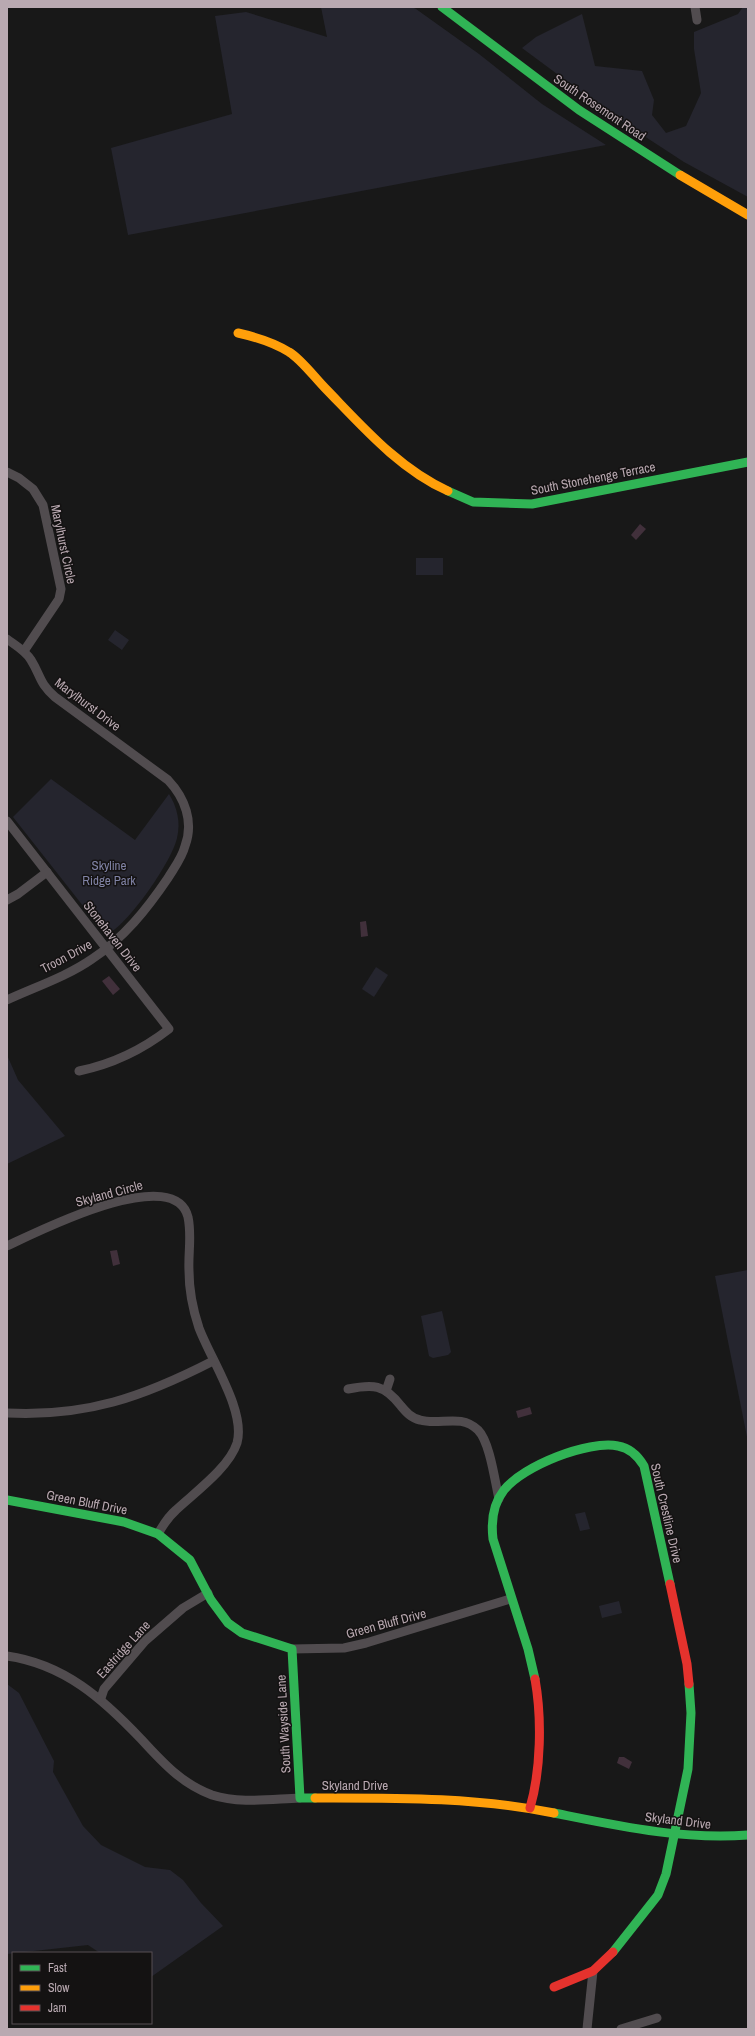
<svg xmlns="http://www.w3.org/2000/svg" width="755" height="2036" font-family="'Archivo Narrow',sans-serif">
<rect width="100%" height="100%" fill="#181818"/>
<g fill="#25252e">
<path d="M 321,7 L 412,7 L 416,9 L 479,54 L 542,104 L 606,145 L 128,235 L 111,148 L 232,114 L 215,16 L 246,12 L 327,37 Z"/>
<path d="M 743,7 L 748,7 L 748,197 L 684,162 L 618,119 L 522,48 L 536,37 L 582,14 L 595,66 L 642,71 L 654,100 L 652,115 L 666,133 L 686,126 L 701,93 L 694,49 L 694,32 L 738,14 Z"/>
<rect x="416" y="558" width="27" height="17"/>
<path d="M 115,630 L 129,640 L 122,650 L 108,640 Z"/>
<path d="M 51,779 L 135,840 L 169,794 C 177,807 181,822 177,838 C 172,861 131,920 111,932 L 102,930 L 13,817 Z"/>
<path d="M 376,967 L 388,975 L 374,997 L 362,989 Z"/>
<path d="M 7,1055 L 18,1080 L 65,1136 L 7,1164 Z"/>
<path d="M 748,1270 L 748,1442 L 715,1276 Z"/>
<path d="M 442,1311 L 451,1352 L 448,1355 L 433,1358 L 429,1356 L 421,1316 Z"/>
<path d="M 585,1512 L 590,1529 L 580,1531 L 575,1514 Z"/>
<path d="M 619,1601 L 622,1613 L 602,1618 L 599,1606 Z"/>
<path d="M 7,1684 L 19,1693 L 54,1761 L 53,1772 L 83,1826 L 101,1845 L 145,1867 L 170,1870 L 183,1880 L 201,1903 L 223,1926 L 151,1977 L 151,1953 L 100,1953 L 88,1945 L 7,1954 Z"/>
</g>
<g fill="#41303b">
<path d="M 640,524 L 646,529 L 636,540 L 631,535 Z"/>
<path d="M 366,921 L 368,936 L 361,937 L 360,922 Z"/>
<path d="M 109,976 L 120,989 L 113,995 L 102,981 Z"/>
<path d="M 117,1250 L 120,1264 L 113,1266 L 110,1251 Z"/>
<path d="M 530,1407 L 532,1414 L 518,1418 L 516,1411 Z"/>
<path d="M 619,1757 L 624,1757 L 632,1762 L 629,1769 L 617,1763 Z"/>
</g>
<g fill="none" stroke-linecap="round" stroke-linejoin="round">
<g stroke="#514c4f" stroke-width="9">
<path d="M 695,7 L 697,20"/>
<path d="M 7,472 L 19,478 L 33,489 L 43,505 L 61,589 L 59,599 L 24,651"/>
<path d="M 7,639 C 15,645 26,651 31,660 C 41,676 39,683 55,697 L 168,780 C 185,798 194,822 185,846 C 182,858 174,868 168,878 C 147,909 124,938 92,959 C 66,977 35,987 7,1000"/>
<path d="M 7,821 L 169,1029 C 142,1050 113,1064 79,1071"/>
<path d="M 7,900 L 18,894 L 47,872"/>
<path d="M 7,1246 C 37,1232 174,1162 188,1217 C 192,1236 188,1253 189,1271 C 189,1290 193,1310 199,1328 C 211,1360 246,1411 237,1443 C 229,1468 194,1493 176,1510 C 168,1517 163,1525 158,1534"/>
<path d="M 348,1389 C 373,1384 384,1384 401,1406 C 406,1412 411,1418 420,1420 C 440,1426 460,1413 478,1430 C 490,1442 495,1482 499,1499"/>
<path d="M 386,1391 L 390,1379"/>
<path d="M 7,1413 C 86,1417 143,1397 213,1361"/>
<path d="M 292,1649 L 344,1648 L 366,1643 L 510,1599"/>
<path d="M 7,1656 C 64,1664 103,1699 141,1739 C 162,1762 182,1784 212,1795 C 240,1804 271,1799 300,1798"/>
<path d="M 101,1698 L 104,1689 L 145,1641 L 183,1608 L 208,1593"/>
<path d="M 587,2029 L 593,1971"/>
<path d="M 621,2029 L 657,2018"/>
</g>
<g stroke="#30b455" stroke-width="9">
<path d="M 442,7 L 579,110 L 680,175"/>
<path d="M 448,491 L 473,502 L 532,504 L 748,462"/>
<path d="M 7,1500 L 124,1522 L 158,1534 L 190,1560 L 211,1600 L 228,1623 L 242,1633 L 292,1649 L 300,1798 L 315,1798"/>
<path d="M 535,1679 L 528,1649 L 493,1539 C 491,1522 493,1504 504,1490 C 523,1466 588,1440 618,1446 C 630,1448 638,1456 644,1466 L 670,1584"/>
<path d="M 554,1813 C 619,1826 682,1840 748,1835"/>
<path d="M 613,1952 L 658,1895 L 666,1874 L 688,1769 L 691,1713 L 689,1684"/>
</g>
<g stroke="#ff9f0a" stroke-width="9">
<path d="M 680,175 L 748,215"/>
<path d="M 238,333 C 256,337 273,342 289,352 C 301,359 315,378 325,388 C 362,426 399,469 448,491"/>
<path d="M 315,1798 C 395,1798 475,1797 554,1813"/>
</g>
<g stroke="#e5322d" stroke-width="9">
<path d="M 670,1584 L 687,1664 L 689,1684"/>
<path d="M 530,1808 C 541,1770 542,1718 535,1679"/>
<path d="M 554,1987 L 593,1971 L 613,1952"/>
</g>
</g>
<g text-anchor="middle" stroke-width="3" stroke-linejoin="round" paint-order="stroke">
<g font-size="13" fill="#b9a9b1" stroke="#141212">
<text transform="translate(600 107) rotate(34)" y="5">South Rosemont Road</text>
<text transform="translate(593 478) rotate(-11)" y="5">South Stonehenge Terrace</text>
<text transform="translate(64 544) rotate(78)" y="5">Marylhurst Circle</text>
<text transform="translate(88 704) rotate(37)" y="5">Marylhurst Drive</text>
<text transform="translate(113 936) rotate(52)" y="5">Stonehaven Drive</text>
<text transform="translate(66 956) rotate(-28)" y="5">Troon Drive</text>
<text transform="translate(109 1193) rotate(-15)" y="5">Skyland Circle</text>
<text transform="translate(87 1502) rotate(11)" y="5">Green Bluff Drive</text>
<text transform="translate(667 1513) rotate(77)" y="5">South Crestline Drive</text>
<text transform="translate(386 1623) rotate(-15)" y="5">Green Bluff Drive</text>
<text transform="translate(123 1649) rotate(-48)" y="5">Eastridge Lane</text>
<text transform="translate(283 1724) rotate(-93)" y="5">South Wayside Lane</text>
<text x="355" y="1790">Skyland Drive</text>
<text transform="translate(678 1820) rotate(7)" y="5">Skyland Drive</text>
</g>
<g font-size="13" fill="#8083a5" stroke="#141212">
<text x="109" y="870">Skyline<tspan x="109" dy="15">Ridge Park</tspan></text>
</g>
</g>
<rect width="755" height="2036" fill="none" stroke="#b9a9b1" stroke-width="16"/>
<rect x="12" y="1952" width="140" height="72" fill="#141212" stroke="#564e52"/>
<rect x="20" y="1965" width="20" height="6" fill="#30b455" stroke="#564e52"/>
<text x="48" y="1972" font-size="12" fill="#b9a9b1">Fast</text>
<rect x="20" y="1985" width="20" height="6" fill="#ff9f0a" stroke="#564e52"/>
<text x="48" y="1992" font-size="12" fill="#b9a9b1">Slow</text>
<rect x="20" y="2005" width="20" height="6" fill="#e5322d" stroke="#564e52"/>
<text x="48" y="2012" font-size="12" fill="#b9a9b1">Jam</text>
</svg>
